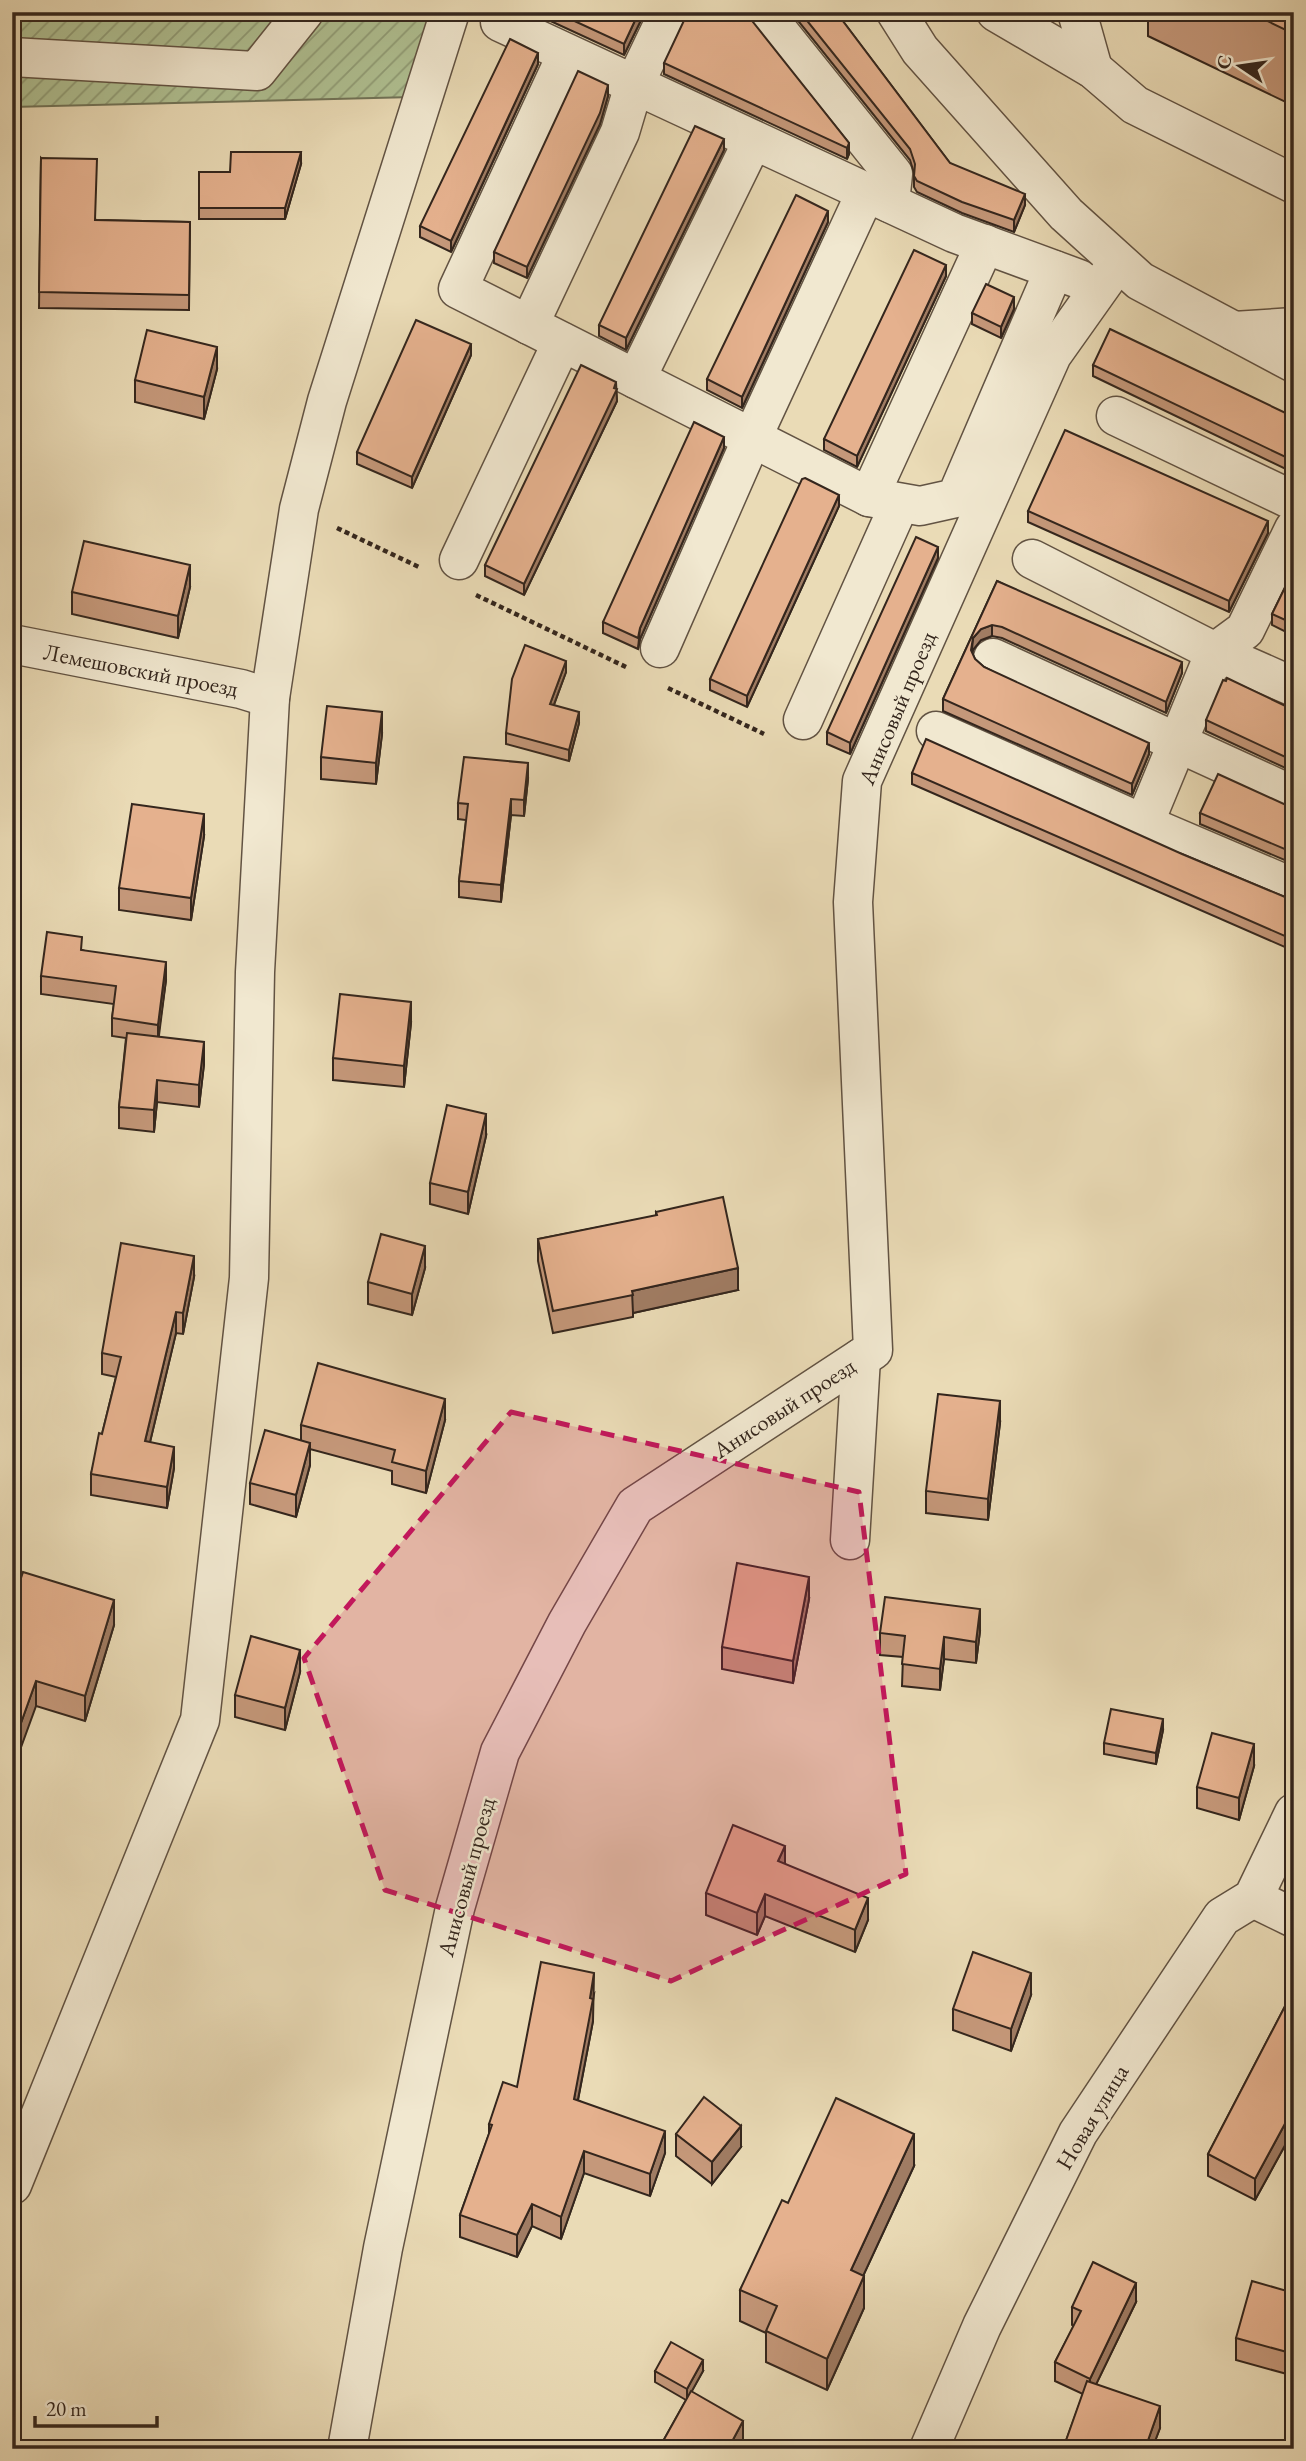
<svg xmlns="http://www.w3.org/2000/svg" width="1306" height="2461" font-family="'EB Garamond',serif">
<defs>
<pattern id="garden-furrows" width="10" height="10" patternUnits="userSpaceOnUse" patternTransform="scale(1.75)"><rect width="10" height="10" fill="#b0c193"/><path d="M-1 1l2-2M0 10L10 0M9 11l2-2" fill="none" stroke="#909d77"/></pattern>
</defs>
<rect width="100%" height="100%" fill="#eadbb6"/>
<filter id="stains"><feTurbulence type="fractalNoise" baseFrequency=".00286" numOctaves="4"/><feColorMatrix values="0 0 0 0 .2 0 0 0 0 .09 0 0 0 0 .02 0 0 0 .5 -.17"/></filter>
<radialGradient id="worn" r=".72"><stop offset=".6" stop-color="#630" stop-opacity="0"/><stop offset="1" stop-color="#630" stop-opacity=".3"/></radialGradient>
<path fill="url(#garden-furrows)" stroke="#727458" stroke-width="2" d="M 12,12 L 440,12 L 413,97 L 12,107 Z"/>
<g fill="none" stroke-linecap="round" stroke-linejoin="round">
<defs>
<g id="minor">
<path d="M 763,12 L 893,174 L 890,203"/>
<path d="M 896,12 L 920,50 L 1066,214 L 1140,281 L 1294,363"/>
<path d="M 996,12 L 1093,69 L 1135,105 L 1294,184"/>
<path d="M 1077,12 L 1093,69"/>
<path d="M 500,22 L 954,233 L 1079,279"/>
<path d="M 567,54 L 458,289 L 869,497 L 920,506 L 956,498 L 1054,270"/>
<path d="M 12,57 L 257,71 L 304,12"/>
<path d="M 529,325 L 620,132 L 634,85 L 669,12"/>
<path d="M 1234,331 L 1294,327"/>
<path d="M 636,379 L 753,140"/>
<path d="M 1116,416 L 1294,501"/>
<path d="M 869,497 L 985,244"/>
<path d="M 1032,559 L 1215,652 L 1294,687"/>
<path d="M 459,560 L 562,342"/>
<path d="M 12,644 L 241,689 L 270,698"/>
<path d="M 660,648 L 752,438 L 866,192"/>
<path d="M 993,658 L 1294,796"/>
<path d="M 803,720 L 900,503"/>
<path d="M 936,731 L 1144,824 L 1215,652 L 1245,630 L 1294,529"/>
<path d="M 1144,824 L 1294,888"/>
<path d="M 850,1540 L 861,1358"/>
<path d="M 1253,1898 L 1294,1918"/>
<path d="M 12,2185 L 200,1720 L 249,1278 L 255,972 L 270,698 L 299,509 L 327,401 L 450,12"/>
<path d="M 347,2449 L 383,2248 L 455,1908 L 500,1752 L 567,1623 L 635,1506 L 873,1350 L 853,902 L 862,781 L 1052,355 L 1118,262"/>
<path d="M 929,2449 L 982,2326 L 1078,2133 L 1222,1917 L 1253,1898 L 1294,1813"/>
</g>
</defs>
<use href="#minor" stroke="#625343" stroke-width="41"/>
<g stroke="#34261d" stroke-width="4.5" stroke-dasharray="5 3.5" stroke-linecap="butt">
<path d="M 337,528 L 421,568"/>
<path d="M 476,595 L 626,667"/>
<path d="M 668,688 L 764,734"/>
</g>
<use href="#minor" stroke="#f1e8d0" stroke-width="38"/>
</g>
<g fill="#c5987a" stroke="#34261d" stroke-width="2">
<path d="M 531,12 L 645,12 L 624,55 Z"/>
<path d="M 791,12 L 836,12 L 950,163 L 1025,205 L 1014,232 L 962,213 L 917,192 L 914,187 L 914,173 L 910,160 Z"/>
<path d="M 1148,12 L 1294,12 L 1294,106 L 1148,36 Z"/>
<path d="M 746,15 L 849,143 L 849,154 L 847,159 L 664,74 L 664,63 Z"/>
<path d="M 538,64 L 451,252 L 420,237 L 420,226 Z"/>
<path d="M 608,96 L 600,124 L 527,278 L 494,263 L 494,252 Z"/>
<path d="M 724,150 L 626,350 L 599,336 L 599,325 Z"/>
<path d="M 41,158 L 96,220 L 190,222 L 189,310 L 39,308 Z"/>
<path d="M 301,164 L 285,219 L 199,219 L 199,172 L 230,172 Z"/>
<path d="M 828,222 L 742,408 L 707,390 L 707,379 Z"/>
<path d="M 946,276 L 857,467 L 824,450 L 824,439 Z"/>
<path d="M 1014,309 L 1001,338 L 972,324 L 972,313 Z"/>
<path d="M 471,355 L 412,488 L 357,464 L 357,452 Z"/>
<path d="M 1093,365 L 1294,417 L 1294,473 L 1093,376 Z"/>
<path d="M 217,369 L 204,419 L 135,402 L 135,380 Z"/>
<path d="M 616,389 L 617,401 L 524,595 L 485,576 L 485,565 Z"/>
<path d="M 724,448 L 640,639 L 638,649 L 603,633 L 603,622 Z"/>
<path d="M 839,506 L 747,707 L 710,690 L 710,679 Z"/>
<path d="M 1028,511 L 1268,533 L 1229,612 L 1028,522 Z"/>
<path d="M 938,558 L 850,754 L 827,744 L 827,732 Z"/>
<path d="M 1294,569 L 1294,636 L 1272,625 L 1272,614 Z"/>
<path d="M 997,581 L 1182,673 L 1166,713 L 1002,638 L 992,636 L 981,640 L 973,650 L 972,653 L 975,659 L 984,667 L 1149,754 L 1132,795 L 943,711 L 943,699 Z"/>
<path d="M 190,587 L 178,638 L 72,614 L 72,592 Z"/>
<path d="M 566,672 L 554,705 L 579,723 L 569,761 L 506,744 L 506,733 Z"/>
<path d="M 1294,710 L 1294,772 L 1206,731 L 1206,720 Z"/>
<path d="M 382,734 L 376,784 L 321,779 L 321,757 Z"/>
<path d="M 912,773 L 1182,854 L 1285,897 L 1294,898 L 1294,951 L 912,784 Z"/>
<path d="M 528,779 L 524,816 L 511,815 L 501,902 L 459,897 L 459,881 L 466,820 L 458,819 L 458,803 Z"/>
<path d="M 1286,805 L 1294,806 L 1294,864 L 1200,824 L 1200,813 Z"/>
<path d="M 204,836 L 191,920 L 119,910 L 119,888 Z"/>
<path d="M 82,950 L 166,980 L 158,1037 L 204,1064 L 199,1107 L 157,1102 L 154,1132 L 119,1128 L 119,1107 L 126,1038 L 112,1036 L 112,1018 L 114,1004 L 41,994 L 41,976 Z"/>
<path d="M 411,1023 L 404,1087 L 333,1080 L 333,1058 Z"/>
<path d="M 486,1136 L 468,1214 L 430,1204 L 430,1183 Z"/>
<path d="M 656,1212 L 738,1290 L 633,1313 L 633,1317 L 553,1333 L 538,1261 L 538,1239 L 656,1216 Z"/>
<path d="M 425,1268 L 412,1315 L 368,1304 L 368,1282 Z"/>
<path d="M 194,1277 L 183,1334 L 176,1333 L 150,1442 L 174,1468 L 167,1508 L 91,1495 L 91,1474 L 102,1434 L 116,1377 L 102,1374 L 102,1353 Z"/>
<path d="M 445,1420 L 426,1493 L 392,1484 L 392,1471 L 310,1449 L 310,1465 L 296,1517 L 250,1504 L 250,1483 L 301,1441 L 301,1425 Z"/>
<path d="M 1000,1423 L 988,1520 L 926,1513 L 926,1491 Z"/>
<path d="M 12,1579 L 114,1625 L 85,1721 L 36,1706 Z"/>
<path d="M 809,1599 L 793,1683 L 722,1669 L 722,1647 Z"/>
<path d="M 980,1631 L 976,1663 L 944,1659 L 940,1690 L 902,1686 L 903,1657 L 880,1655 L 880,1633 Z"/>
<path d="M 300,1672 L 285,1730 L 235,1717 L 235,1695 Z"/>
<path d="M 1163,1730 L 1156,1764 L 1104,1754 L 1104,1743 Z"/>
<path d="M 1254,1766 L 1239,1820 L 1197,1808 L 1197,1787 Z"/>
<path d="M 785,1864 L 868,1920 L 855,1952 L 765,1916 L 757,1935 L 706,1915 L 706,1893 Z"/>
<path d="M 1294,1989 L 1294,2129 L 1255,2200 L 1208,2176 L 1208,2154 Z"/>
<path d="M 594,1994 L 593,2001 L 593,2021 L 578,2100 L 665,2153 L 650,2196 L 584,2173 L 561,2239 L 532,2226 L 517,2257 L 460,2237 L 460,2215 L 489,2134 L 489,2124 L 517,2087 Z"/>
<path d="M 1031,1995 L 1011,2051 L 953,2030 L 953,2009 Z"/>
<path d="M 676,2134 L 741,2147 L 712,2184 L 676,2156 Z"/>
<path d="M 914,2166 L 863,2276 L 864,2308 L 827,2390 L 766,2362 L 766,2333 L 740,2321 L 740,2290 L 788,2203 Z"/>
<path d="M 1294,2293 L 1294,2376 L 1236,2360 L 1236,2338 Z"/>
<path d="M 1136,2302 L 1096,2384 L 1160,2428 L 1152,2449 L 1063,2449 L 1083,2394 L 1055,2381 L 1055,2362 L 1074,2326 L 1072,2325 L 1072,2307 Z"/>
<path d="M 655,2371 L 703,2371 L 691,2392 L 743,2443 L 740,2449 L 662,2449 L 662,2443 L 686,2400 L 655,2382 Z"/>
</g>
<g fill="#a07c63" stroke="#34261d" stroke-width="2">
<path d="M 639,12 L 645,12 L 624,55 L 624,44 Z"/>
<path d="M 538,53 L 538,64 L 451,252 L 451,241 Z"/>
<path d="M 608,85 L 608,96 L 600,124 L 527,278 L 527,267 Z"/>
<path d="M 724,139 L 724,150 L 626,350 L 626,338 Z"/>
<path d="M 849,143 L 849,154 L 847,159 L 847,148 Z"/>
<path d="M 301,152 L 301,164 L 285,219 L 285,208 Z"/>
<path d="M 1025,194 L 1025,205 L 1014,232 L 1014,220 Z"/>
<path d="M 828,211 L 828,222 L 742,408 L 742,397 Z"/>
<path d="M 946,265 L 946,276 L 857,467 L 857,456 Z"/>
<path d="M 1014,297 L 1014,309 L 1001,338 L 1001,327 Z"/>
<path d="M 471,344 L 471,355 L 412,488 L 412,477 Z"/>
<path d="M 217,347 L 217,369 L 204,419 L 204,397 Z"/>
<path d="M 616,382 L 617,401 L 524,595 L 524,584 Z"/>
<path d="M 724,437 L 724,448 L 640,639 L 638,649 L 640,628 Z"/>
<path d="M 839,495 L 839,506 L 747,707 L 747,696 Z"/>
<path d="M 1268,521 L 1268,533 L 1229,612 L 1229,601 Z"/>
<path d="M 938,547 L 938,558 L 850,754 L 850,743 Z"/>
<path d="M 190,565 L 190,587 L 178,638 L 178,616 Z"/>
<path d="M 992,625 L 992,636 L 981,640 L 973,650 L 971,661 L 973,638 L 981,629 Z"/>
<path d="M 566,661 L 566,672 L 550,715 L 550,704 Z"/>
<path d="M 1182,662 L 1182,673 L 1166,713 L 1166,702 Z"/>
<path d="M 382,712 L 382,734 L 376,784 L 376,763 Z"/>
<path d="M 579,712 L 579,723 L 569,761 L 569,750 Z"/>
<path d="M 1149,743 L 1149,754 L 1132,795 L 1132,784 Z"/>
<path d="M 528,763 L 528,779 L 524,816 L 524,800 Z"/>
<path d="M 511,799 L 511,815 L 501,902 L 501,885 Z"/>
<path d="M 204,814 L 204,836 L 191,920 L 191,898 Z"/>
<path d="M 166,962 L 166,980 L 158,1043 L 158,1025 Z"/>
<path d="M 411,1002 L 411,1023 L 404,1087 L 404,1066 Z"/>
<path d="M 204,1042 L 204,1064 L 199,1107 L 199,1085 Z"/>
<path d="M 157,1080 L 157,1102 L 154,1132 L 154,1110 Z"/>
<path d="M 486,1114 L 486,1136 L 468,1214 L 468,1192 Z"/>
<path d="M 425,1246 L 425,1268 L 412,1315 L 412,1294 Z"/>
<path d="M 194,1256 L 194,1277 L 183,1334 L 183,1313 Z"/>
<path d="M 738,1268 L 738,1290 L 633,1313 L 632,1291 Z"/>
<path d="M 176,1312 L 176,1333 L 145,1463 L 145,1441 Z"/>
<path d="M 445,1399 L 445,1420 L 426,1493 L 426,1471 Z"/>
<path d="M 1000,1401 L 1000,1423 L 988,1520 L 988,1499 Z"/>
<path d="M 310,1443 L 310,1465 L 296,1517 L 296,1495 Z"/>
<path d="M 174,1447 L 174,1468 L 167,1508 L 167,1487 Z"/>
<path d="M 809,1577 L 809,1599 L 793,1683 L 793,1661 Z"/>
<path d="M 114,1600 L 114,1625 L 85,1721 L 85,1696 Z"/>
<path d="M 980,1609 L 980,1631 L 976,1663 L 976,1642 Z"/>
<path d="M 944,1637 L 944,1659 L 940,1690 L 940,1669 Z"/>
<path d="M 300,1650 L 300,1672 L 285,1730 L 285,1708 Z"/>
<path d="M 36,1681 L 36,1706 L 12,1772 L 12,1748 Z"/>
<path d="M 1163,1719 L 1163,1730 L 1156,1764 L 1156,1753 Z"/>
<path d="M 1254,1744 L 1254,1766 L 1239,1820 L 1239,1798 Z"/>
<path d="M 785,1846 L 785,1868 L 778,1861 Z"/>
<path d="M 765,1894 L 765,1916 L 757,1935 L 757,1913 Z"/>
<path d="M 868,1898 L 868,1920 L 855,1952 L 855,1930 Z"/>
<path d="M 594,1973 L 593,2021 L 574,2120 L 574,2099 Z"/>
<path d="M 1031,1973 L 1031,1995 L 1011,2051 L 1011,2029 Z"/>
<path d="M 1294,2107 L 1294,2129 L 1255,2200 L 1255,2179 Z"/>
<path d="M 741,2126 L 741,2147 L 712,2184 L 712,2162 Z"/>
<path d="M 665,2131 L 665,2153 L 650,2196 L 650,2174 Z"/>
<path d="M 914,2134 L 914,2166 L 851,2302 L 851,2270 Z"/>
<path d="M 584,2151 L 584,2173 L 561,2239 L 561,2217 Z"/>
<path d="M 532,2204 L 532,2226 L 517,2257 L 517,2235 Z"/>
<path d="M 864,2276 L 864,2308 L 827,2390 L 827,2359 Z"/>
<path d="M 1136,2283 L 1136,2302 L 1090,2397 L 1090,2379 Z"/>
<path d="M 703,2360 L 703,2371 L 687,2400 L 687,2389 Z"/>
<path d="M 1160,2406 L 1160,2428 L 1152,2449 L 1145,2449 Z"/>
<path d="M 743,2421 L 743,2443 L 740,2449 L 728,2449 Z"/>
</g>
<g fill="#e5b18e" stroke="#34261d" stroke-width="2">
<path d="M 555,12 L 639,12 L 624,44 Z"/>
<path d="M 688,12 L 745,12 L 849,143 L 847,148 L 664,63 Z"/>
<path d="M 800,12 L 836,12 L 950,163 L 1025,194 L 1014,220 L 962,202 L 917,181 L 914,176 L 915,164 L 910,149 Z"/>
<path d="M 1249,12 L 1294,12 L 1294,34 Z"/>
<path d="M 510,39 L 538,53 L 451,241 L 420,226 Z"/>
<path d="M 578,71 L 608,85 L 600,113 L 527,267 L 494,252 Z"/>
<path d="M 695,126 L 724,139 L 626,338 L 599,325 Z"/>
<path d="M 231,152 L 301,152 L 285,208 L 199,208 L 199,172 L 230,172 Z"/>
<path d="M 41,158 L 97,159 L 95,220 L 190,222 L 189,295 L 39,292 Z"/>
<path d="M 796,195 L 828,211 L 742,397 L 707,379 Z"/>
<path d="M 914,250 L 946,265 L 857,456 L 824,439 Z"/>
<path d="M 986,284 L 1014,297 L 1001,327 L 972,313 Z"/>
<path d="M 416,320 L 471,344 L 412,477 L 357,452 Z"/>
<path d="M 1110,329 L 1294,417 L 1294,461 L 1093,365 Z"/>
<path d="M 147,330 L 217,347 L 204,397 L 135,380 Z"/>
<path d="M 581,365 L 616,382 L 614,388 L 617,389 L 524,584 L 485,565 Z"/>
<path d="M 694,422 L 724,437 L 640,628 L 638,638 L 603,622 Z"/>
<path d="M 1065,430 L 1268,521 L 1229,601 L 1028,511 Z"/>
<path d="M 805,478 L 839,495 L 747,696 L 710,679 L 802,479 Z"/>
<path d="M 916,537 L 938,547 L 850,743 L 827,732 Z"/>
<path d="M 84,541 L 190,565 L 178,616 L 72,592 Z"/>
<path d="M 1294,569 L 1294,624 L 1272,614 Z"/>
<path d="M 997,581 L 1182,662 L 1166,702 L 1002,627 L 992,625 L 981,629 L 973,638 L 971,650 L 975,659 L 984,667 L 1149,743 L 1132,784 L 943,699 Z"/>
<path d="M 525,645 L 566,661 L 550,704 L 579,712 L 569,750 L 506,733 L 512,679 Z"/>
<path d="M 1227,678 L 1294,710 L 1294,761 L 1206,720 L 1223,680 L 1226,681 Z"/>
<path d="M 327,706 L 382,712 L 376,763 L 321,757 Z"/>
<path d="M 926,739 L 1182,854 L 1285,897 L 1294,898 L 1294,940 L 912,773 Z"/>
<path d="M 464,757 L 528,763 L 524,800 L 511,799 L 501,885 L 459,881 L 468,804 L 458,803 Z"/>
<path d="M 1218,774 L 1286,805 L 1294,806 L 1294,853 L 1200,813 Z"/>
<path d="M 132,804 L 204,814 L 191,898 L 119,888 Z"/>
<path d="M 47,932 L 82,937 L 81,950 L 166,962 L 158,1025 L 112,1018 L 116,986 L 41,976 Z"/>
<path d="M 340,994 L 411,1002 L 404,1066 L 333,1058 Z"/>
<path d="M 127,1033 L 204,1042 L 199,1085 L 157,1080 L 154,1110 L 119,1107 Z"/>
<path d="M 447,1105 L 486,1114 L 468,1192 L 430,1183 Z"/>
<path d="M 723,1197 L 738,1268 L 632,1291 L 633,1295 L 553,1311 L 538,1239 L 657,1215 L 656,1212 Z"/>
<path d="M 381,1234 L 425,1246 L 412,1294 L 368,1282 Z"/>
<path d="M 121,1243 L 194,1256 L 183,1313 L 176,1312 L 145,1441 L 174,1447 L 167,1487 L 91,1474 L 99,1433 L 102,1434 L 121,1357 L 102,1353 Z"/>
<path d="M 318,1363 L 445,1399 L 426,1471 L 392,1462 L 395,1450 L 301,1425 Z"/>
<path d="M 938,1394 L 1000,1401 L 988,1499 L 926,1491 Z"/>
<path d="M 265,1430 L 310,1443 L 296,1495 L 250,1483 Z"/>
<path d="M 737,1563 L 809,1577 L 793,1661 L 722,1647 Z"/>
<path d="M 23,1572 L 114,1600 L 85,1696 L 36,1681 L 12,1748 L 12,1579 L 20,1581 Z"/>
<path d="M 885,1597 L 980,1609 L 976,1642 L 944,1637 L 940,1669 L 902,1664 L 905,1636 L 880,1633 Z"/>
<path d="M 251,1636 L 300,1650 L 285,1708 L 235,1695 Z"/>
<path d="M 1111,1709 L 1163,1719 L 1156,1753 L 1104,1743 Z"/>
<path d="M 1212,1733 L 1254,1744 L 1239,1798 L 1197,1787 Z"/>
<path d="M 733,1825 L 785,1846 L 778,1861 L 868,1898 L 855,1930 L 765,1894 L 757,1913 L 706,1893 Z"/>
<path d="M 973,1952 L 1031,1973 L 1011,2029 L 953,2009 Z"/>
<path d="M 541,1962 L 594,1973 L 590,1998 L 593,1999 L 574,2099 L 665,2131 L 650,2174 L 584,2151 L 561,2217 L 532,2204 L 517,2235 L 460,2215 L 492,2125 L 489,2124 L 503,2082 L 517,2087 Z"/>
<path d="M 1294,1989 L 1294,2107 L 1255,2179 L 1208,2154 Z"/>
<path d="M 704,2097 L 741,2126 L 712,2162 L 676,2134 Z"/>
<path d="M 836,2098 L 914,2134 L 851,2270 L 864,2276 L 827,2359 L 766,2331 L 777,2306 L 740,2290 L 782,2200 L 788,2203 Z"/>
<path d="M 1093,2262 L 1136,2283 L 1090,2379 L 1055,2362 L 1081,2311 L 1072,2307 Z"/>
<path d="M 1252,2281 L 1294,2293 L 1294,2354 L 1236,2338 Z"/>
<path d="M 671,2342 L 703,2360 L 687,2389 L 655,2371 Z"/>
<path d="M 1087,2381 L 1160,2406 L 1145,2449 L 1063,2449 Z"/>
<path d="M 691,2391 L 743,2421 L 728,2449 L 673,2449 L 662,2443 Z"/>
</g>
<path fill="#c2185b" fill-opacity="0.2" stroke="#c2185b" stroke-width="5" stroke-dasharray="14 9" stroke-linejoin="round" d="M 511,1412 L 859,1492 L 906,1874 L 671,1981 L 385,1890 L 304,1658 Z"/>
<g text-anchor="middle" stroke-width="5" stroke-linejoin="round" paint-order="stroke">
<g font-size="23" fill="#34261d" stroke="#f1e8d0">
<text transform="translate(141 670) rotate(11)" y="8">Лемешовский проезд</text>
<text transform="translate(897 708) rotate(-67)" y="8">Анисовый проезд</text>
<text transform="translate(784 1408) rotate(-33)" y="8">Анисовый проезд</text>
<text transform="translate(466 1877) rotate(-75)" y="8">Анисовый проезд</text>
<text transform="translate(1092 2117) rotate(-59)" y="8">Новая улица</text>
</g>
</g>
<rect width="1306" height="2461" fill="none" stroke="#eadbb6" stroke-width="42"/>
<rect x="14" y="14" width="1278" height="2433" fill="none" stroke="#34261d" stroke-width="3.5"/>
<rect x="21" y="21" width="1264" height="2419" fill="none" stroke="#34261d" stroke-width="2"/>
<g transform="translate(1240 66) rotate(283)" stroke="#f1e8d0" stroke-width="5" paint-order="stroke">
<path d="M0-5L12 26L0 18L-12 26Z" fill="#34261d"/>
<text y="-10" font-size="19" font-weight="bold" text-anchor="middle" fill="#34261d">С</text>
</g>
<path d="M35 2416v10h122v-10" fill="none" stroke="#34261d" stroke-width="3.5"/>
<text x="46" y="2416" font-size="21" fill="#34261d" stroke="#f1e8d0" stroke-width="5" paint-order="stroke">20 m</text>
<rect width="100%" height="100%" filter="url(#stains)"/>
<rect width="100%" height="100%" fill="url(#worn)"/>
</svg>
